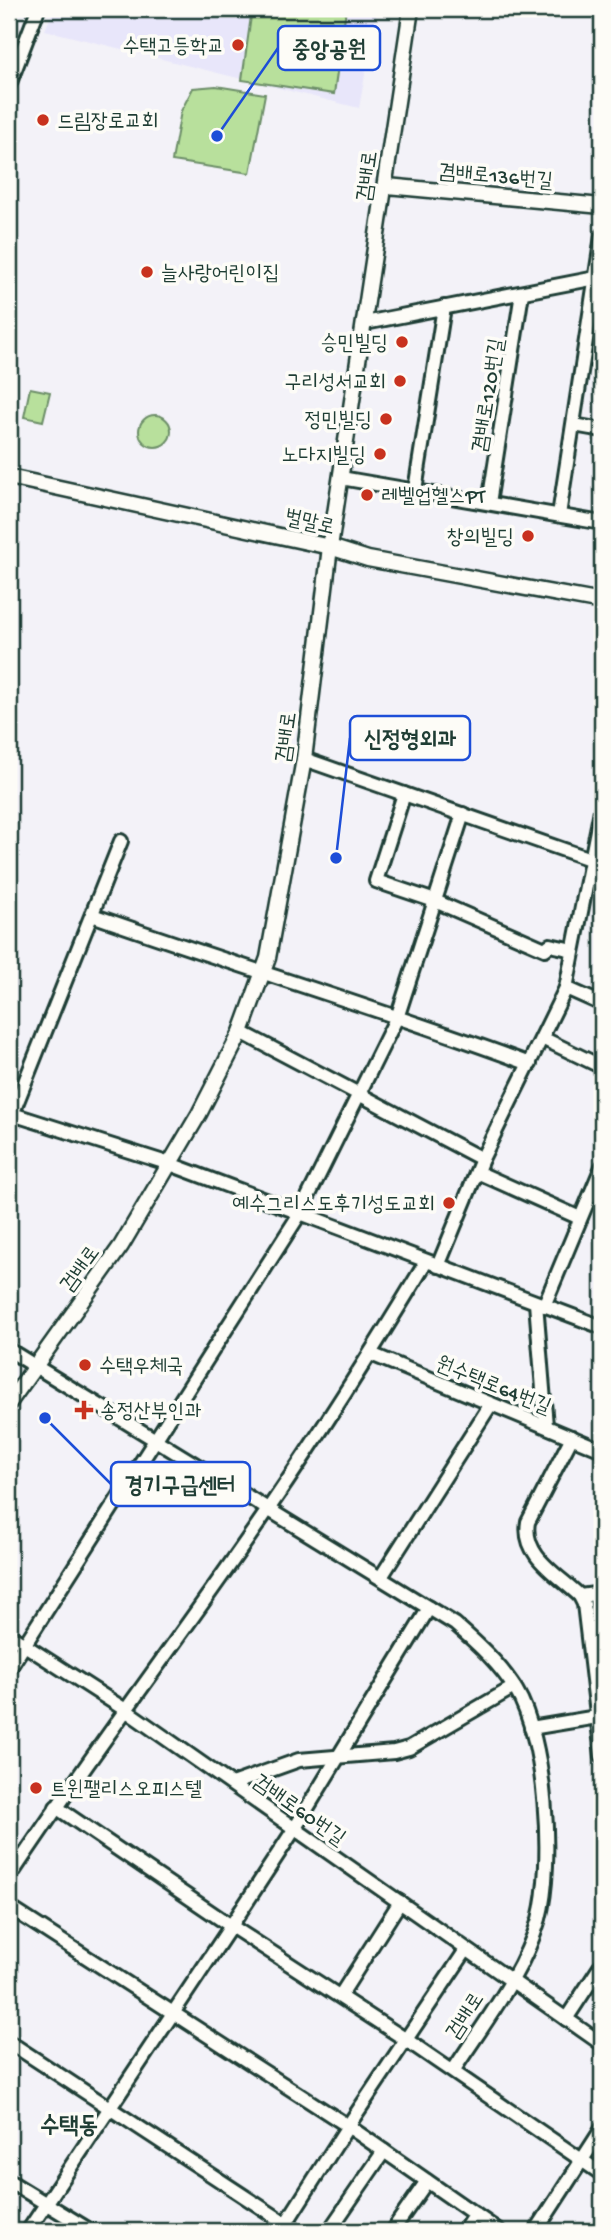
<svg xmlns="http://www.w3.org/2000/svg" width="611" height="2240" font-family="'Gochi Hand','Poor Story',sans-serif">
<rect width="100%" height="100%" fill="#f3f2f8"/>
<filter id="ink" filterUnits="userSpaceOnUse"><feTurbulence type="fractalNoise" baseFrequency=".0143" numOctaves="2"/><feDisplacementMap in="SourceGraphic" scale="14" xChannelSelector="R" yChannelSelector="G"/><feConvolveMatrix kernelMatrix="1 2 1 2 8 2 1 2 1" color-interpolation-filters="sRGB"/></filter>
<g filter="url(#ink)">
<path fill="#e8e6fa" d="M 54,9 L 377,9 L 359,108 L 45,30 Z"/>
<g fill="#b8e09c" stroke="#6c8e68" stroke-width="2">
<path d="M 252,9 L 346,9 L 334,94 L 242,80 Z"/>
<path d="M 216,86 L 265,94 L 250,173 L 172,161 L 181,111 L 193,88 Z"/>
<path d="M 30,388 L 50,392 L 43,421 L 24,417 Z"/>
<circle cx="155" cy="431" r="16"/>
</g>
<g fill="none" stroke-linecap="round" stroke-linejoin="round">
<defs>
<g id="minor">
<path d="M 9,85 L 38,9"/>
<path d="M 365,323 L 596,278"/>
<path d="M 574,425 L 602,430"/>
<path d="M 341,478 L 602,523"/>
<path d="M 415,490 L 444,307"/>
<path d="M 489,503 L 522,293"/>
<path d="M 559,515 L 602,236"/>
<path d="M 304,759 L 590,859"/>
<path d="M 404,794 L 376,881 L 435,901 L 545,949 L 550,945 L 573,950"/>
<path d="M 92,915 C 237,966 385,1010 530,1064"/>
<path d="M 566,988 L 602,1004"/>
<path d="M 241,1032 L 482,1159"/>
<path d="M 542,1038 L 602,1067"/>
<path d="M 9,1113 L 170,1164 L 602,1327"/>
<path d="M 9,1122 L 121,841"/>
<path d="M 477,1172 L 580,1218"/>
<path d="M 438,1266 L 482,1159 L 566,988 L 602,805"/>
<path d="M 536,1303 L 546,1426"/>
<path d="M 544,1306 L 602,1167"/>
<path d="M 9,1350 L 455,1624 C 478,1644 500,1664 516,1690 C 546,1739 554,1863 539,1919 C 523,1974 484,2023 453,2071"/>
<path d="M 371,1354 L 602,1450"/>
<path d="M 572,1437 L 528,1522 C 522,1556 557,1574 580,1596 L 584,1604 L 602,1756"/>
<path d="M 381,1577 L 491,1404"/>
<path d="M 580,1596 L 602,1593"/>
<path d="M 9,1635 L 124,1709 L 602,2044"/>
<path d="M 9,1669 L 299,1215 L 398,1015 L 463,814"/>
<path d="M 531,1728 L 597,1717 L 602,1719"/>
<path d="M 232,1784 L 299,1760 L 394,1752 L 409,1748 L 514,1687"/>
<path d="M 56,1807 L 231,1926 L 295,1828 L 429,1608"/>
<path d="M 9,1878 C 92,1752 184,1633 269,1508 C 324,1428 376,1345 426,1262"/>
<path d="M 9,1907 L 348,2126 L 466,1950"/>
<path d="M 340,1996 L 400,1902"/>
<path d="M 566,2019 L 602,1964"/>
<path d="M 9,2042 L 297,2231"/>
<path d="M 9,2181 L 91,2231"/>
<path d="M 28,2231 L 231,1926 L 408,2041 L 602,2174"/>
<path d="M 281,2231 L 348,2126 L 499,2231"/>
<path d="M 329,2231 L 384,2151"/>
<path d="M 392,2231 L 427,2181"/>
<path d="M 464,2231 L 475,2214"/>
<path d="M 536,2231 L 602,2129"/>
</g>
<g id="tertiary">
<path d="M 387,186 L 602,206"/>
<path d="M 9,477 L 330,547 L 368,559 L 602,602"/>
<path d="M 9,1403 L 121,1246 L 199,1114 L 241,1032 L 268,958 L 304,759 L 330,547 L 411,9"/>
</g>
</defs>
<use href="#minor" stroke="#1f3d34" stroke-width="18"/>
<use href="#tertiary" stroke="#1f3d34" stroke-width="19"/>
<use href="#minor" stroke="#fdfcf7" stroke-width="12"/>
<use href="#tertiary" stroke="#fdfcf7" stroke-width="14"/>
</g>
</g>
<g fill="#c8321e" stroke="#fdfcf7" stroke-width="2.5">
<circle cx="238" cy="45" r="7"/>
<circle cx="43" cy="120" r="7"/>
<circle cx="147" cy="272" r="7"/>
<circle cx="402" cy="342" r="7"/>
<circle cx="400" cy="381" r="7"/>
<circle cx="386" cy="419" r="7"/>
<circle cx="380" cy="454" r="7"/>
<circle cx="367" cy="495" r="7"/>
<circle cx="528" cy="536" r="7"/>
<circle cx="449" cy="1203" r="7"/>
<circle cx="85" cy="1365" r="7"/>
<path d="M80.5 1399.5h7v7h7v7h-7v7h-7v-7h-7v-7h7z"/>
<circle cx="36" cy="1788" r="7"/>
</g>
<g text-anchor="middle" stroke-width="7" stroke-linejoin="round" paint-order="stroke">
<g font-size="21" fill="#1f3d34" stroke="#fdfcf7" text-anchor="end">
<text x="224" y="52">수택고등학교</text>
<text x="57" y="127" text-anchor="start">드림장로교회</text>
<text x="161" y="279" text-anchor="start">늘사랑어린이집</text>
<text x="388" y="349">승민빌딩</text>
<text x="386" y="388">구리성서교회</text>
<text x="372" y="426">정민빌딩</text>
<text x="366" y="461">노다지빌딩</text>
<text x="381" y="502" text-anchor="start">레벨업헬스PT</text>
<text x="514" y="543">창의빌딩</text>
<text x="435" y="1210">예수그리스도후기성도교회</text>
<text x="99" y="1372" text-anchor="start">수택우체국</text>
<text x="100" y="1417" text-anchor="start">송정산부인과</text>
<text x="50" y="1795" text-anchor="start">트윈팰리스오피스텔</text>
</g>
<g font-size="21" fill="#1f3d34" stroke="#fdfcf7">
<text transform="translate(496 175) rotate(5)" y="7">겸배로136번길</text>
<text transform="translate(366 176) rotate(-82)" y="7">검배로</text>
<text transform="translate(487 395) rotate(-81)" y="7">겸배로120번길</text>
<text transform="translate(310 521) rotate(13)" y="7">벌말로</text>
<text transform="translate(285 737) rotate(-82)" y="7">검배로</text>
<text transform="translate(79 1268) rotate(-54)" y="7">검배로</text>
<text transform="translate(494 1384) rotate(22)" y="7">원수택로64번길</text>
<text transform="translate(300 1809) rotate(35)" y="7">검배로60번길</text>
<text transform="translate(464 2015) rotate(-57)" y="7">검배로</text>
</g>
<g font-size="24" font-weight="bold" fill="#1f3d34" stroke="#fdfcf7">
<text x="69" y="2132">수택동</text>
</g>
</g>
<path fill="none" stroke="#1d4ed8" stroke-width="2.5" d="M217 136L278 48M336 858L350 738M45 1418L111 1484"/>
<g fill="#1d4ed8" stroke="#fdfcf7" stroke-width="2.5">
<circle cx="217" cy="136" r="7"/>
<circle cx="336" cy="858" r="7"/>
<circle cx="45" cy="1418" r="7"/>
</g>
<g fill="#fdfcf7" stroke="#1d4ed8" stroke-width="2.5">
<rect x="278" y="26" width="102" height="44" rx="7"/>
<rect x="350" y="716" width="120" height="44" rx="7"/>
<rect x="111" y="1462" width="139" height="44" rx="7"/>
</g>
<g font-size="23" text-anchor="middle" font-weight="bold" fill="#1f3d34">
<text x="329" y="56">중앙공원</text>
<text x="410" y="746">신정형외과</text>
<text x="180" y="1492">경기구급센터</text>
</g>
<rect width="611" height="2240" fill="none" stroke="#fdfcf7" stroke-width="35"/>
<rect x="18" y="18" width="576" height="2205" fill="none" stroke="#1f3d34" stroke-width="2.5" filter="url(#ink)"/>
</svg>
